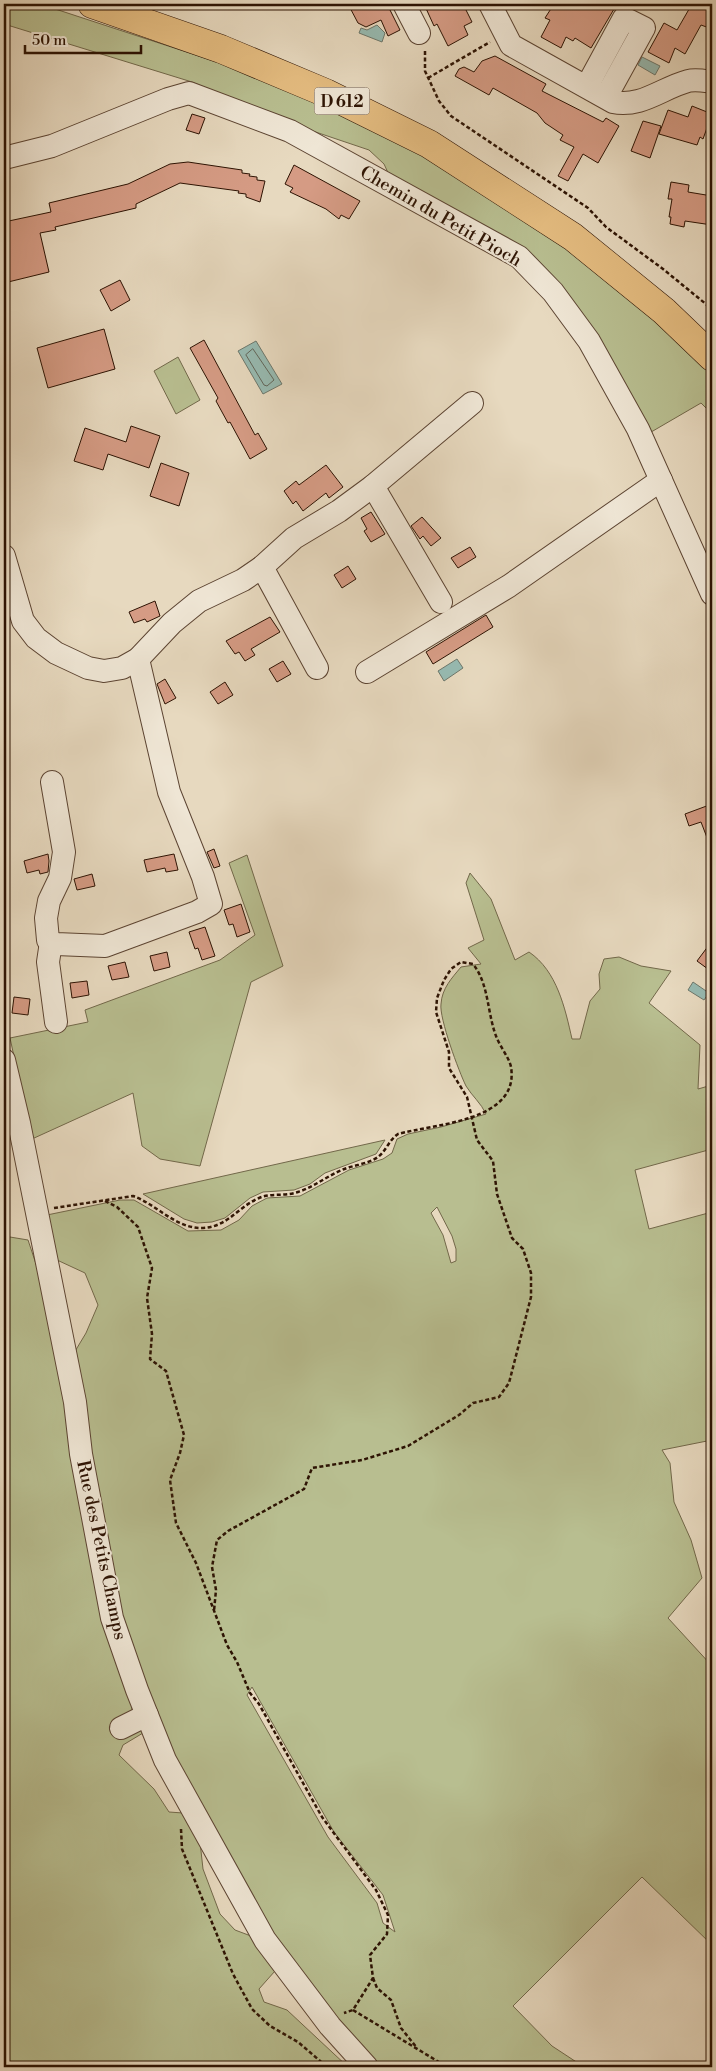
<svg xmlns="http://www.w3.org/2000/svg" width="716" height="2071" font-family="'Libre Bodoni',serif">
<rect width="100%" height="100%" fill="#e7d9bf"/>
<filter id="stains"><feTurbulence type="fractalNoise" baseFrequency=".004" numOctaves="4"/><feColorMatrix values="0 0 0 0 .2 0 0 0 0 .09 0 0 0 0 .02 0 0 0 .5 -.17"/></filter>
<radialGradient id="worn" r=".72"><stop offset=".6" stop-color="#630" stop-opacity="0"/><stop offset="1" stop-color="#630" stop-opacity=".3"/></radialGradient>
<g fill="#b8be90" stroke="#72684a" fill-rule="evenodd">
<path d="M 4,4 L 40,4 L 217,62 L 320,103 L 443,166 L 580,256 L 701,359 L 712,371 L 712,414 L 701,403 L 646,435 L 545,277 L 390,177 L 384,164 L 369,150 L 280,120 L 192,82 L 4,24 Z"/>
<path d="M 178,357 L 200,400 L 176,414 L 154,371 Z"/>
<path d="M 247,855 L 283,966 L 251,982 L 200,1166 L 160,1159 L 142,1146 L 133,1093 L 32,1139 L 10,1038 L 88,1022 L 85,1010 L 220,960 L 255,935 L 229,863 Z"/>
<path d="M 470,873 L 491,899 L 515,960 L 529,952 C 557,971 565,1008 572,1039 L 580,1039 L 590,1001 L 600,989 L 599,974 L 604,959 L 619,957 L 641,966 L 671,971 L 649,1003 L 700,1045 L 698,1089 L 712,1085 L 712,1149 L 635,1170 L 649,1229 L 712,1212 L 712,1440 L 662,1450 L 670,1463 L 674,1502 L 691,1540 L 702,1578 L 668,1618 L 712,1666 L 712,1945 L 642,1877 L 513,2006 L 552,2046 L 584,2067 L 373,2067 L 289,1962 L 171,1758 L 119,1606 L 91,1455 C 90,1421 80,1391 71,1358 L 86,1333 L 98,1305 L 85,1273 L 57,1260 L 42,1216 L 120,1200 L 134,1200 L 188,1231 L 221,1230 L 239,1220 L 252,1206 L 267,1198 L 300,1196 L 349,1170 L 383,1159 L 392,1153 L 397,1139 L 408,1134 L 441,1127 L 486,1114 C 481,1103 472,1096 466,1086 C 459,1072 439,1018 441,1004 C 442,988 452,978 461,967 L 481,964 L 468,948 L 484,940 L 466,883 ZM 437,1207 L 452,1236 L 456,1249 L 456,1261 L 451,1263 L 443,1235 L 431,1213 ZM 252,1687 L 334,1832 L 383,1895 L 395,1932 L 383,1923 L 377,1903 L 328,1837 L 247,1695 Z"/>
<path d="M 385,1140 L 376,1154 L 325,1173 L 310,1184 L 294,1190 L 263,1192 L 250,1198 L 225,1218 L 212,1222 L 197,1223 L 184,1219 L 143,1194 Z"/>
<path d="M 4,1236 L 28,1240 L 38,1270 L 128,1673 L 132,1709 L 143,1733 L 123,1745 L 119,1755 L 154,1789 L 169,1812 L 183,1813 L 200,1842 L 203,1869 L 220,1914 L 235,1930 L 251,1936 L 275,1971 L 259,1989 L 264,2002 L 287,2010 L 348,2067 L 4,2067 Z"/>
</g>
<g fill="#97bab1" stroke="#6d776b">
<path d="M 377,25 L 385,33 L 382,42 L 359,33 L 361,28 L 367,30 Z"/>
<path d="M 642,57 L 660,66 L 655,75 L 638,65 Z"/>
<path d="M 256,341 L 282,384 L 263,394 L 238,351 Z"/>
<path d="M 457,659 L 463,668 L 444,681 L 438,671 Z"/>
<path d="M 693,982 L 709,993 L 704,1000 L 688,990 Z"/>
</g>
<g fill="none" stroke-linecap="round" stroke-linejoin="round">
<path stroke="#62665a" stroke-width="1" d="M 253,349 L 274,380 L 267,386 L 264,385 L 246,355 Z"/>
</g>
<g fill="#d59b84" stroke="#2d1303">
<path d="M 348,4 L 387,4 L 400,30 L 388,36 L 381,20 L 366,27 L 358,23 Z"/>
<path d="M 424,4 L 463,4 L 472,22 L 464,26 L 468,35 L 448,46 L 437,24 L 434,26 Z"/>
<path d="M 554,4 L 617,4 L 591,48 L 575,38 L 573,41 L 566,37 L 561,48 L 541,37 L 550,20 L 545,18 Z"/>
<path d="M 692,4 L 707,4 L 712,7 L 712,29 L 701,25 L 685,54 L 675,48 L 669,63 L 648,52 L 664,23 L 677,30 Z"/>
<path d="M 495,56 L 546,84 L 542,91 L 603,122 L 606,118 L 619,126 L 598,163 L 583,154 L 568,181 L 558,176 L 574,147 L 560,140 L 563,135 L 545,123 L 537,113 L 493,88 L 489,95 L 455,76 L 459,69 L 464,67 L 474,72 L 482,61 Z"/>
<path d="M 692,106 L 712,114 L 703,139 L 700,137 L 697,145 L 659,134 L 668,110 L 688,117 Z"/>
<path d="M 192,114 L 205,118 L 199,134 L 186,130 Z"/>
<path d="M 643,121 L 661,126 L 650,158 L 631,151 Z"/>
<path d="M 188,162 L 242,170 L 242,173 L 250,174 L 249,176 L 257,177 L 257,180 L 265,181 L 260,202 L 246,197 L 246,194 L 238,193 L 239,191 L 180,183 L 136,204 L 136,208 L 55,227 L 56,230 L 40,233 L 49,272 L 4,283 L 4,222 L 51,212 L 49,203 L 128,184 L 170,164 Z"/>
<path d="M 294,165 L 360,201 L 349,219 L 341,215 L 339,219 L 326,209 L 290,192 L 293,188 L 285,184 Z"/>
<path d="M 671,182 L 689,185 L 688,192 L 712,196 L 712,225 L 685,221 L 684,227 L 670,224 L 671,217 L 669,217 L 672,199 L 668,199 Z"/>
<path d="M 120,280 L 130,300 L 111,311 L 100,290 Z"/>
<path d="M 104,329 L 115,369 L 48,388 L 37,348 Z"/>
<path d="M 204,340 L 255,435 L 258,433 L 267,449 L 250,459 L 230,422 L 228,423 L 216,401 L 218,398 L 190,348 Z"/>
<path d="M 131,426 L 160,436 L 149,468 L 108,454 L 103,470 L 74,461 L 85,428 L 126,442 Z"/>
<path d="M 161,463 L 189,473 L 179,506 L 150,496 Z"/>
<path d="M 326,465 L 343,487 L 329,498 L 326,493 L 303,511 L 296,501 L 293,504 L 284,491 L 296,481 L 299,485 Z"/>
<path d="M 371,512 L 385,534 L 371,542 L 364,531 L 367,529 L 361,518 Z"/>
<path d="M 422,517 L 441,538 L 431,546 L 423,536 L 420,539 L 411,526 Z"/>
<path d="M 470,547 L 476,557 L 458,568 L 451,558 Z"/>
<path d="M 348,566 L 356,579 L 342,588 L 334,575 Z"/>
<path d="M 155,601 L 160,616 L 147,622 L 145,619 L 134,623 L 129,612 Z"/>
<path d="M 486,615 L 493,627 L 433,664 L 426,652 Z"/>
<path d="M 270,617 L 280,632 L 251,649 L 255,655 L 245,661 L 239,652 L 235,654 L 226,641 Z"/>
<path d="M 283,661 L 291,674 L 277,682 L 269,669 Z"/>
<path d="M 165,679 L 176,698 L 165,704 L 157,684 Z"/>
<path d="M 225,682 L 233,695 L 218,704 L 210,692 Z"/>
<path d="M 712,804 L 712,847 L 711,848 L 701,822 L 689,826 L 685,814 Z"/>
<path d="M 214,849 L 220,866 L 214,868 L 207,852 Z"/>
<path d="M 48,854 L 49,861 L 48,872 L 40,874 L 39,870 L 27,873 L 24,861 Z"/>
<path d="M 174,854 L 178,870 L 166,872 L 165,868 L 147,872 L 144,860 Z"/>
<path d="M 92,874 L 95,886 L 77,890 L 74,879 Z"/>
<path d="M 241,904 L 250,932 L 237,937 L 233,924 L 229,925 L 224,910 Z"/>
<path d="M 205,927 L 215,956 L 202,960 L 198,948 L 195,949 L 189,932 Z"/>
<path d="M 712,941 L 712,972 L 697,961 Z"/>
<path d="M 167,952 L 170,967 L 154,971 L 150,956 Z"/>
<path d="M 125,962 L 129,977 L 112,980 L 108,966 Z"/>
<path d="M 87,981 L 89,995 L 72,998 L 70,983 Z"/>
<path d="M 14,997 L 30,999 L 28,1015 L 12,1013 Z"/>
</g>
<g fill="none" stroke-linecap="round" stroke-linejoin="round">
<defs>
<g id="minor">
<path d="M 404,4 L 419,33"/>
<path d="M 490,4 L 511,45 L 613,102 C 641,108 662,88 688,81 C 696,79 705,81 712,82"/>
<path d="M 587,86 L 624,18 L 644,28 L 606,97"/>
<path d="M 4,158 L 52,146 L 168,99 L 189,93 L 290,131 L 519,257 L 553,292 L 589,341 L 638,429 L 712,594"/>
<path d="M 373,486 L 441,602"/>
<path d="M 4,556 L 23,621 L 36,638 L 56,653 L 88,668 L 104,671 L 122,668 L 138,659 L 172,623 L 199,601 L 243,580 L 262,567 L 294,538 L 339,511 L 373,486 L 472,403"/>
<path d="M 262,567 L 317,668"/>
<path d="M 367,672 L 509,586 L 661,480"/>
<path d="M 52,782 L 64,852 L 60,878 L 49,901 L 46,918 L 48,940 L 56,944 L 105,946 L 197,912 L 211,904 L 203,877 L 169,792 L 138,659"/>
<path d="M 51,942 L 48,962 L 56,1022"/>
<path d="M 4,1060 L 19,1123 L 75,1402 L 81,1454 L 112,1618 L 137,1690 L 165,1760 L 265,1940 L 330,2026 L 367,2067"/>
<path d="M 121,1728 L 147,1715"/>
</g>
<path id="highway" d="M 92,4 L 221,49 L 326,93 L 429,144 L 573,237 L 664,311 L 712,357"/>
</defs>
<use href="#minor" stroke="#5c4432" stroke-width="24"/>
<use href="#highway" stroke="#2d1303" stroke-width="29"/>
<g stroke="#2d1303" stroke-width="2.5" stroke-dasharray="4 2.5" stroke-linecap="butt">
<path d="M 425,51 L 425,71 L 439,101 L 451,116 L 588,208 L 606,227 L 663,269 L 712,309"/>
<path d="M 428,78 L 490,42"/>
<path d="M 105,1201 L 117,1207 L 138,1227 L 152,1268 L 147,1298 L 152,1334 L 150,1359 L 166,1371 L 184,1435 L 180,1453 L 170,1480 L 176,1523 L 196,1563 L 227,1645 L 237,1662 L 250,1693 L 259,1704 L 322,1817 L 376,1890 L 388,1915 L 387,1934 L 370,1955 L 373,1978 L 353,2010 L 344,2013"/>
<path d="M 54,1208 L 133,1196 C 156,1204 175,1228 201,1228 C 226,1228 236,1209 257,1199 C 270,1192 284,1197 298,1192 C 314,1187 327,1176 342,1170 C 353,1165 368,1164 378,1157 C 386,1151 389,1140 398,1134 C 433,1124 520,1122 511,1067 C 509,1057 500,1047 496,1036 C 487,1012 489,984 473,964 L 461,962 L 451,969 L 444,980 L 437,998 L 436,1012 L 449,1052 L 449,1068 L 467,1097 L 477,1140 L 493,1161 L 497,1194 L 512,1238 L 523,1249 L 531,1273 L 531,1297 L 509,1383 L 499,1397 L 473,1403 L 459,1415 L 408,1446 L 362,1460 L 312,1468 L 304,1489 L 228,1531 L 217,1540 L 212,1567 L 216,1590 L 214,1611"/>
<path d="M 181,1829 L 182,1849 L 233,1974 L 252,2009 L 270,2026 L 298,2042 L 327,2067"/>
<path d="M 373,1978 L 377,1988 L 391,2000 L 401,2028 L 417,2048"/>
<path d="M 353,2010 L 447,2067"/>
</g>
<use href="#minor" stroke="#efe6d5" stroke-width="22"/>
<use href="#highway" stroke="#e4bc80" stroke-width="28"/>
</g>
<g text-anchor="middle" stroke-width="4" stroke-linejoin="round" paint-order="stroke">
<rect fill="#efe6d5" stroke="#675242" stroke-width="1" x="314.5" y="87.5" width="55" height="27" rx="4"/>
<g font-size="16" font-weight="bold" fill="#2d1303">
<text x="342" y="107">D 612</text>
</g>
<g font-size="18" fill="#2d1303" stroke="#efe6d5">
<text transform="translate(441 216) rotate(30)" y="6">Chemin du Petit Pioch</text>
<text transform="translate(102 1550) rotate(78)" y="6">Rue des Petits Champs</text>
</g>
</g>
<rect width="716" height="2071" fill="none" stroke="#e7d9bf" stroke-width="20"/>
<rect x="5" y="5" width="706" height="2061" fill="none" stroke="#2d1303" stroke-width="2.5"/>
<rect x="10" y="10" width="696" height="2051" fill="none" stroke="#2d1303"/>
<path d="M25 45v8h116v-8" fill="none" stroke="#2d1303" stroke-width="2.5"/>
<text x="32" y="45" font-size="15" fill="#2d1303" stroke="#efe6d5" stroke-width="4" paint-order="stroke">50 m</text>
<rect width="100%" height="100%" filter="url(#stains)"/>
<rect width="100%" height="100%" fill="url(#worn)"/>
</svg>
